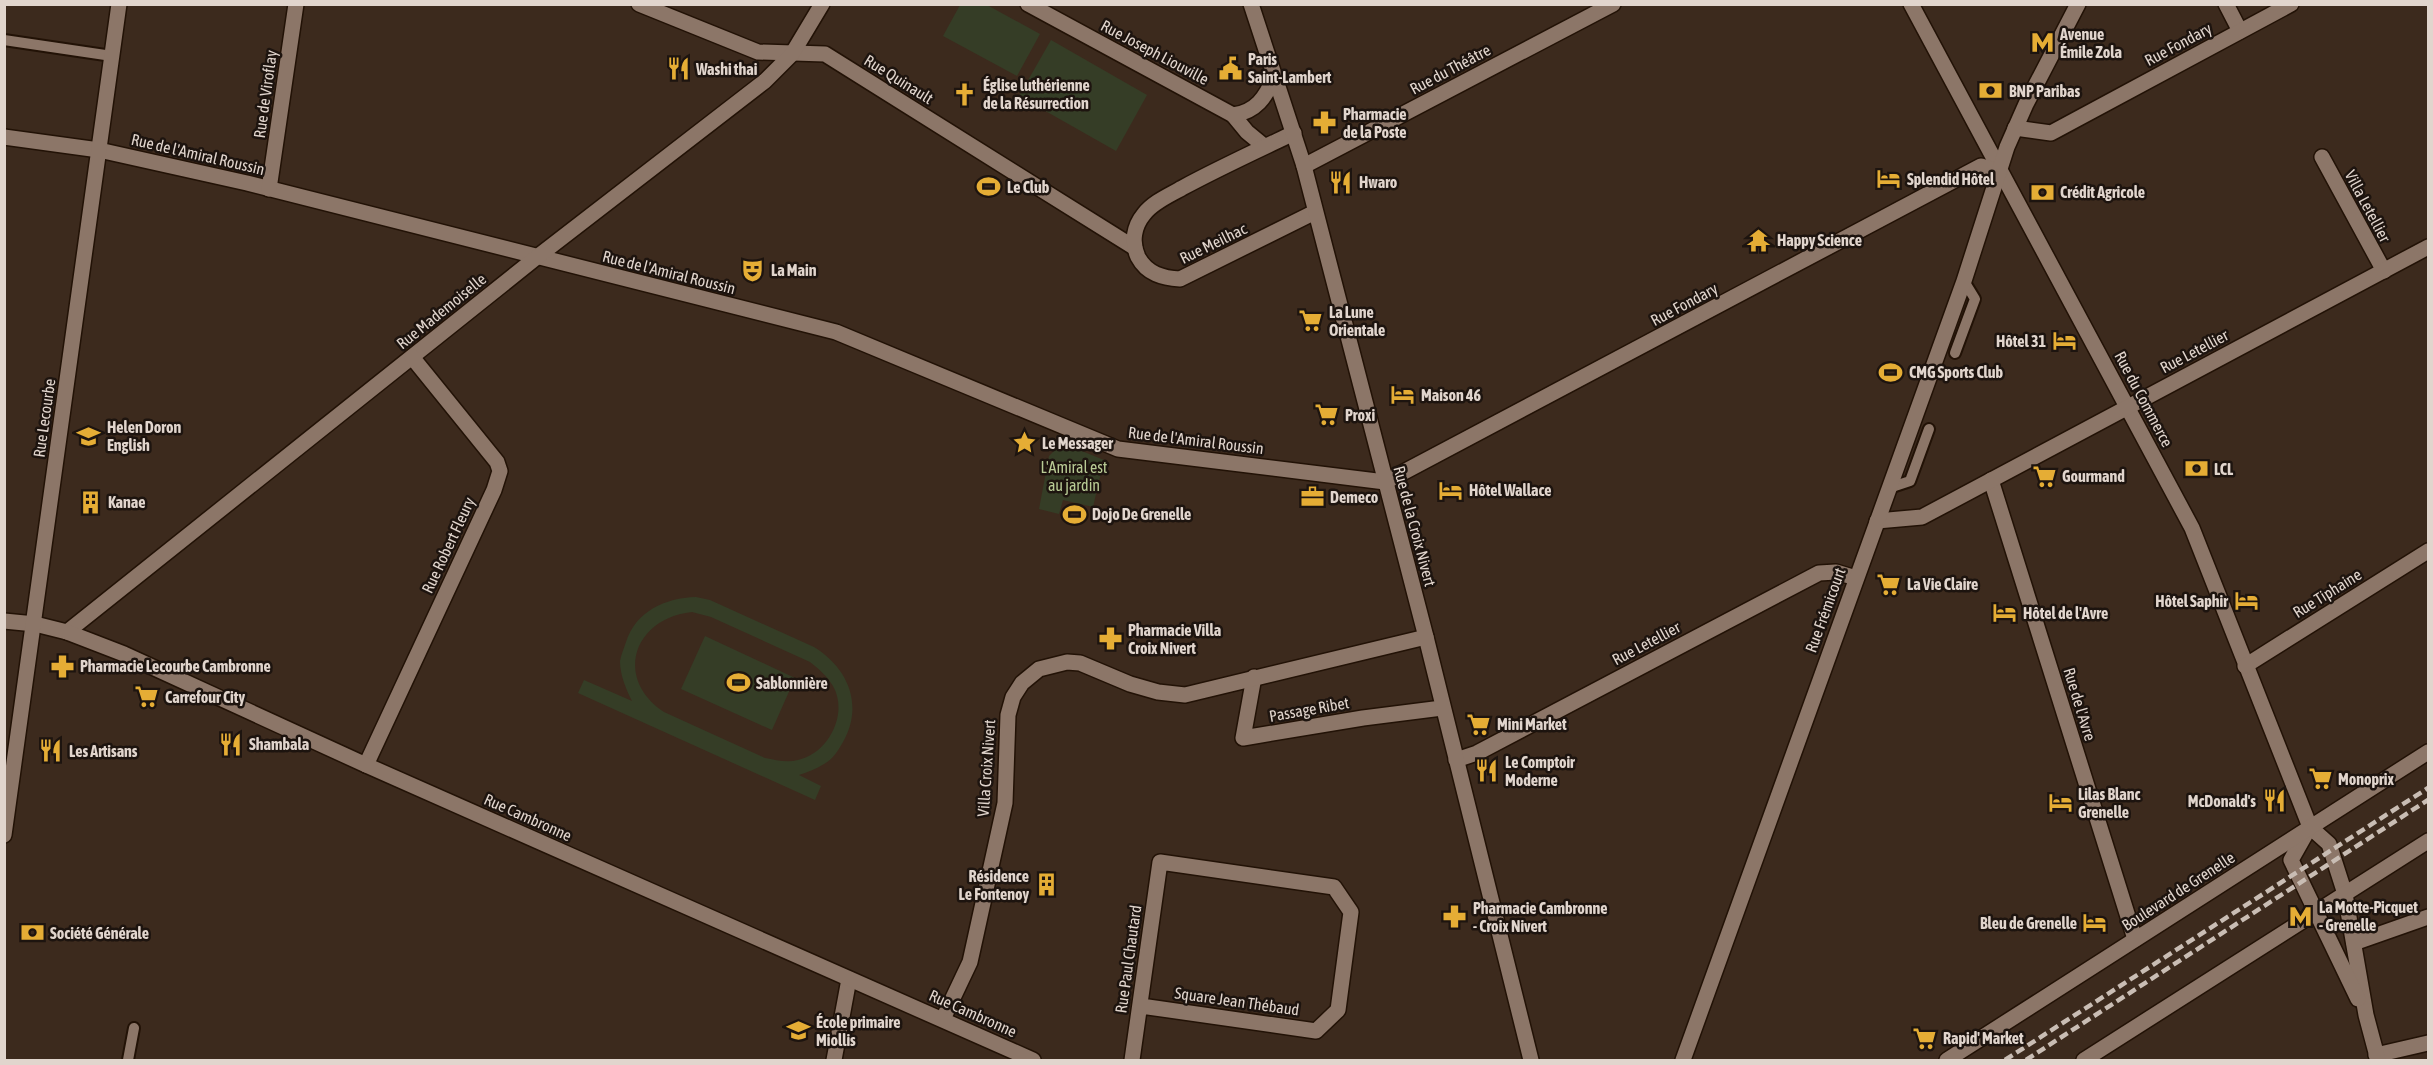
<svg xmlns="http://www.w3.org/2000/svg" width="2433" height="1065" font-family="'Asap Condensed',sans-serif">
<rect width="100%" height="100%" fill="#3c2a1d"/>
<g fill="#353d26" fill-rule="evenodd">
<path d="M 960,5 L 987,5 L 1040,34 L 1017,76 L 943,36 Z"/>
<path d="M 1051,40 L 1147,95 L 1116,151 L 1019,96 Z"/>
<path d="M 1062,443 L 1104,460 L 1093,507 L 1063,500 L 1059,514 L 1039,509 L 1049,456 Z"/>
<path d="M 696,597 L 710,600 L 814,647 C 848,668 864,705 843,742 C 838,751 833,759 824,764 C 816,769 808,772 799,775 L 821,786 L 815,800 L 578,693 L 584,680 L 632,701 C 626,689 620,675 620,661 C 621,655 624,648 626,642 C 636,611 665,598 696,597 ZM 692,612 L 711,617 L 810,662 C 819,669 827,676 833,686 C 849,714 828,754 798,760 C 787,763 776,760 765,758 L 664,712 C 613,678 634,618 692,612 Z"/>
<path d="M 705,636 L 795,678 L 772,730 L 681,689 Z"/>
</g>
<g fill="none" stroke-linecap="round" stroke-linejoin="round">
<defs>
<g id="service">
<path d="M 4,40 L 112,56"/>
<path d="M 1955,353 L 1975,299 L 1964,281"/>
<path d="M 1889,488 L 1910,481 L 1929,429"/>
<path d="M 128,1060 L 134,1028"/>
</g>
<path id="pedestrian" d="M 1254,677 L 1243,738 L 1363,718 L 1442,708"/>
<g id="minor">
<path d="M 639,4 L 758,52 L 825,54 L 1135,248"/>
<path d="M 1028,4 L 1233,115 L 1247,132 L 1264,146"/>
<path d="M 1911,4 L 2192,528 L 2310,827"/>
<path d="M 2226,4 L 2240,31"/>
<path d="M 1233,115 C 1256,112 1266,97 1274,77"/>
<path d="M 2015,128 L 2051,133 L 2291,4"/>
<path d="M 1294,133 C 1256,151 1219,168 1182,188 C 1170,195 1153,202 1144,214 C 1134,226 1131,242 1138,257 C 1147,274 1163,278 1180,279 L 1315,212"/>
<path d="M 4,137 L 99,150 L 247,183 L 836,332 L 1118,449 L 1385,482 L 1981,166 L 2000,172"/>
<path d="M 2322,157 L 2384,271"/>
<path d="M 1304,166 L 1613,4"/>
<path d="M 269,189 L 296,4"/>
<path d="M 1991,480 L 2135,939"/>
<path d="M 1877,521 L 1922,517 L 2428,247"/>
<path d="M 67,632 L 537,257 L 765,81 L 792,54 L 822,4"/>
<path d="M 2245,666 L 2428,551"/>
<path d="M 1456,760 L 1477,753 L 1819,573 L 1836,572 L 1856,578"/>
<path d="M 366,765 L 494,490 L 500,471 L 497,462 L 412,357"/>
<path d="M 2354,943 L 2428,917"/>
<path d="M 943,1019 L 970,962 L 1005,803 L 1008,715 L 1013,697 L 1022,683 L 1039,669 L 1067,662 L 1080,663 L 1130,684 L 1158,692 L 1185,695 L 1426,637"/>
<path d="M 2376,1055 L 2428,1043"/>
<path d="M 834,1060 L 849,979"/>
<path d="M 1132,1060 L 1160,862 L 1334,887 L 1351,912 L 1338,1010 L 1316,1031 L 1141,1006"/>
</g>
<g id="tertiary">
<path d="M 1251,4 L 1304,166 L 1426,637 L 1531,1060"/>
<path d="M 4,621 L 35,624 L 67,632 L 124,654 L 366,765 L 1033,1060"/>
</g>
<g id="secondary">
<path d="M 2310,827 L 2329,844 L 2345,894 L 2366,1015 L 2378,1060"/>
<path d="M 2308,830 L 2291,860 L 2358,999"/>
<path d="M 4,835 L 119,4"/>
<path d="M 1683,1060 L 1964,281 L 2007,147 L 2026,104 L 2078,4"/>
<path d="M 1947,1060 L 2428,752"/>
<path d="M 2084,1060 L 2428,841"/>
</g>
</defs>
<use href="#service" stroke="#221206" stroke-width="14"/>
<use href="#pedestrian" stroke="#221206" stroke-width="18"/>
<use href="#minor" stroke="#221206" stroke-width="18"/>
<use href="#tertiary" stroke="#221206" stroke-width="18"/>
<use href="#secondary" stroke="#221206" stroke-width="18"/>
<use href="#service" stroke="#8c7668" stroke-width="10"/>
<use href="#pedestrian" stroke="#8c7668" stroke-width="15"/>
<use href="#minor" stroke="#8c7668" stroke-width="15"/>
<use href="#tertiary" stroke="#8c7668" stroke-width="15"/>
<use href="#secondary" stroke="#8c7668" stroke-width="15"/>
<g stroke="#c9bdb4" stroke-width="4.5" stroke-dasharray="9 4.5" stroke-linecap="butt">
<path d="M 2005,1060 L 2428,788"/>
<path d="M 2026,1060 L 2428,800"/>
</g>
</g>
<defs>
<symbol id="metro-bare" viewBox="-9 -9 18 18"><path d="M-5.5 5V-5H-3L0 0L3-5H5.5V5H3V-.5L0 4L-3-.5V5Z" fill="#e5ad35" stroke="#1d140f" stroke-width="2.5" paint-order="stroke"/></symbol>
<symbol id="civic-bare" viewBox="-9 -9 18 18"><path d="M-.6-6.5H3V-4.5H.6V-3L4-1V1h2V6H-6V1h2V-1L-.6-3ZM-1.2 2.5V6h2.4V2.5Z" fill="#e5ad35" stroke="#1d140f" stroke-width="2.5" paint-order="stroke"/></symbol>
<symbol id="restaurant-bare" viewBox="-9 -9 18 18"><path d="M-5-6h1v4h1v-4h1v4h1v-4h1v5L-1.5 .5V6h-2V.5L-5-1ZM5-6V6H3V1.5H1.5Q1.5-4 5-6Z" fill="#e5ad35" stroke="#1d140f" stroke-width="2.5" paint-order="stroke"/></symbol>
<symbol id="bank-bare" viewBox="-9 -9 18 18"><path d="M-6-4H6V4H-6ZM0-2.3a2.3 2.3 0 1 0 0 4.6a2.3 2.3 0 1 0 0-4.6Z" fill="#e5ad35" stroke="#1d140f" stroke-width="2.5" paint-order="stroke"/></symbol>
<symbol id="church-bare" viewBox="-9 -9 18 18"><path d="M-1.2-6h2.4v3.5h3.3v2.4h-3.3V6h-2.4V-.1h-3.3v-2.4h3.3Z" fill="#e5ad35" stroke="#1d140f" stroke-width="2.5" paint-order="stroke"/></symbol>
<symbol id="pharmacy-bare" viewBox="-9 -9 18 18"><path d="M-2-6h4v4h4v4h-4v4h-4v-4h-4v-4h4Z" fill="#e5ad35" stroke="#1d140f" stroke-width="2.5" paint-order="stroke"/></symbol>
<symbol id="hotel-bare" viewBox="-9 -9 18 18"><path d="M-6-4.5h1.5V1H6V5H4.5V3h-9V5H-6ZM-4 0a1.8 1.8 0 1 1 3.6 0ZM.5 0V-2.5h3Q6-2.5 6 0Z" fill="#e5ad35" stroke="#1d140f" stroke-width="2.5" paint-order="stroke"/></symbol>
<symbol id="stadium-bare" viewBox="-9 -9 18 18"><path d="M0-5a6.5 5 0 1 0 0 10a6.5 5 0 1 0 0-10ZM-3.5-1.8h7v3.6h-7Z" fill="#e5ad35" stroke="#1d140f" stroke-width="2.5" paint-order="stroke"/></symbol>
<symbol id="temple-bare" viewBox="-9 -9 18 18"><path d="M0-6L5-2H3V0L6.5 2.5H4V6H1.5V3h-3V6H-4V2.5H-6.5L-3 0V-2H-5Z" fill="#e5ad35" stroke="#1d140f" stroke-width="2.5" paint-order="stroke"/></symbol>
<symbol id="theatre-bare" viewBox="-9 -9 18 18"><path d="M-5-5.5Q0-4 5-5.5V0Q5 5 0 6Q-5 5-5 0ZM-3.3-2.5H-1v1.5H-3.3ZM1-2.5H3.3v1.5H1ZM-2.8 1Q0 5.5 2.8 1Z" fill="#e5ad35" stroke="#1d140f" stroke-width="2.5" paint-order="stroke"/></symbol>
<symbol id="supermarket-bare" viewBox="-9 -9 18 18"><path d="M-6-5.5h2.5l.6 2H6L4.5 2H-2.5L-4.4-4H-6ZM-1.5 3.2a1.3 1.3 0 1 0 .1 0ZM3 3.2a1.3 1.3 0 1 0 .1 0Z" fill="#e5ad35" stroke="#1d140f" stroke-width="2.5" paint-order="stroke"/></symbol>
<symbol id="school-bare" viewBox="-9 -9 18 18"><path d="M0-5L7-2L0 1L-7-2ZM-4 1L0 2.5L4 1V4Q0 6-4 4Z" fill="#e5ad35" stroke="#1d140f" stroke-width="2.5" paint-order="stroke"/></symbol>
<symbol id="sight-bare" viewBox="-9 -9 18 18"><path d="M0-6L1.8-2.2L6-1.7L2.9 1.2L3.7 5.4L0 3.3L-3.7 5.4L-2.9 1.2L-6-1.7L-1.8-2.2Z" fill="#e5ad35" stroke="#1d140f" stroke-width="2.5" paint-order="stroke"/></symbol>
<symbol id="office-bare" viewBox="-9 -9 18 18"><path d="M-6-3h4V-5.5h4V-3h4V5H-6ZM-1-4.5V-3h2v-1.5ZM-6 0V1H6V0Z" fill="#e5ad35" stroke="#1d140f" stroke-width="2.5" paint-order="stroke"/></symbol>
<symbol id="building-bare" viewBox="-9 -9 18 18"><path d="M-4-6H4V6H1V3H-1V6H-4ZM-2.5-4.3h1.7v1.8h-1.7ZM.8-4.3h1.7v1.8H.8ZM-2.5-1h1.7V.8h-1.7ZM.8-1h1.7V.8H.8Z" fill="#e5ad35" stroke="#1d140f" stroke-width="2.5" paint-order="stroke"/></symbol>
</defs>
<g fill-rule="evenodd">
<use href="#metro-bare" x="2026" y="26" width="33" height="33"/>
<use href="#civic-bare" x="1214" y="52" width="33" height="33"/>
<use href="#restaurant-bare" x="662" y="52" width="33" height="33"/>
<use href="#bank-bare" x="1974" y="74" width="33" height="33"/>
<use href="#church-bare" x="948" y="78" width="33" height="33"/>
<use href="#pharmacy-bare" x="1308" y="106" width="33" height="33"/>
<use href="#hotel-bare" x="1872" y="162" width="33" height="33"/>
<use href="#restaurant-bare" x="1324" y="166" width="33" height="33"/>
<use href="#stadium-bare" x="972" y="170" width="33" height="33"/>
<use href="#bank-bare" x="2026" y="176" width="33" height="33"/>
<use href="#temple-bare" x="1742" y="224" width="33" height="33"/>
<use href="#theatre-bare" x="736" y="254" width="33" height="33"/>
<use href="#supermarket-bare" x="1294" y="304" width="33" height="33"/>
<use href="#hotel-bare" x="2048" y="324" width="33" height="33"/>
<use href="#stadium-bare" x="1874" y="356" width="33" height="33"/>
<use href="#hotel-bare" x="1386" y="378" width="33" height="33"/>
<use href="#supermarket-bare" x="1310" y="398" width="33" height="33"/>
<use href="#school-bare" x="72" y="420" width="33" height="33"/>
<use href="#sight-bare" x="1008" y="426" width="33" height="33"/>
<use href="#bank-bare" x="2180" y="452" width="33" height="33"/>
<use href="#supermarket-bare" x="2028" y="460" width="33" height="33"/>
<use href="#hotel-bare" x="1434" y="474" width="33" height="33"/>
<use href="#office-bare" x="1296" y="480" width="33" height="33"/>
<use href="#building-bare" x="74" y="486" width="33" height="33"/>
<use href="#stadium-bare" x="1058" y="498" width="33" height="33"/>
<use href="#supermarket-bare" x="1872" y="568" width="33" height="33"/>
<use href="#hotel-bare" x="2230" y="584" width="33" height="33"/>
<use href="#hotel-bare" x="1988" y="596" width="33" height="33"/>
<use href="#pharmacy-bare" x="1094" y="622" width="33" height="33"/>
<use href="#pharmacy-bare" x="46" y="650" width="33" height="33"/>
<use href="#stadium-bare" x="722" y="666" width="33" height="33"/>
<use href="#supermarket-bare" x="130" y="680" width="33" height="33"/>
<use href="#supermarket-bare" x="1462" y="708" width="33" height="33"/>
<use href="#restaurant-bare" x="214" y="728" width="33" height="33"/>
<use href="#restaurant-bare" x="34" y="734" width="33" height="33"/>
<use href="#restaurant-bare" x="1470" y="754" width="33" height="33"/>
<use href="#supermarket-bare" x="2304" y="762" width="33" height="33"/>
<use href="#restaurant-bare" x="2258" y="784" width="33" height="33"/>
<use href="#hotel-bare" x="2044" y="786" width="33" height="33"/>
<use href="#building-bare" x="1030" y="868" width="33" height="33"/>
<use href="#metro-bare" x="2284" y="900" width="33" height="33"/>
<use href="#pharmacy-bare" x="1438" y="900" width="33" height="33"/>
<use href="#hotel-bare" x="2078" y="906" width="33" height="33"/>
<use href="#bank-bare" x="16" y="916" width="33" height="33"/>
<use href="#school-bare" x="782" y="1014" width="33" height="33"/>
<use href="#supermarket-bare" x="1908" y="1022" width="33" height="33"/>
</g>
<g text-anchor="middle" stroke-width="5" stroke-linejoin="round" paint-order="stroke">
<g font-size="16" font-weight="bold" fill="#e1d5cd" stroke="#1d140f" text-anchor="start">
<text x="2060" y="40">Avenue<tspan x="2060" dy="18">Émile Zola</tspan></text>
<text x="1248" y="65">Paris<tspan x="1248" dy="18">Saint-Lambert</tspan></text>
<text x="696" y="75">Washi thai</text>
<text x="983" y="91">Église luthérienne<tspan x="983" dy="18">de la Résurrection</tspan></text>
<text x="2009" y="97">BNP Paribas</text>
<text x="1343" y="120">Pharmacie<tspan x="1343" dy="18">de la Poste</tspan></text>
<text x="1907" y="185">Splendid Hôtel</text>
<text x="1359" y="188">Hwaro</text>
<text x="1007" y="193">Le Club</text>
<text x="2060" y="198">Crédit Agricole</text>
<text x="1777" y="246">Happy Science</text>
<text x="771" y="276">La Main</text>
<text x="1329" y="318">La Lune<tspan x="1329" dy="18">Orientale</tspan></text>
<text x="2046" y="347" text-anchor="end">Hôtel 31</text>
<text x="1909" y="378">CMG Sports Club</text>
<text x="1421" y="401">Maison 46</text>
<text x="1345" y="421">Proxi</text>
<text x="107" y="433">Helen Doron<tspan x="107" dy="18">English</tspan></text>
<text x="1042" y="449">Le Messager</text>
<text x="2214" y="475">LCL</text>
<text x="2062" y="482">Gourmand</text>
<text x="1469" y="496">Hôtel Wallace</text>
<text x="1330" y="503">Demeco</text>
<text x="108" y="508">Kanae</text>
<text x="1092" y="520">Dojo De Grenelle</text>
<text x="1907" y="590">La Vie Claire</text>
<text x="2228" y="607" text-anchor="end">Hôtel Saphir</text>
<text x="2023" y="619">Hôtel de l'Avre</text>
<text x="1128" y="636">Pharmacie Villa<tspan x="1128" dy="18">Croix Nivert</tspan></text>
<text x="80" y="672">Pharmacie Lecourbe Cambronne</text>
<text x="756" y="689">Sablonnière</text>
<text x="165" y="703">Carrefour City</text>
<text x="1497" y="730">Mini Market</text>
<text x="249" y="750">Shambala</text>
<text x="69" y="757">Les Artisans</text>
<text x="1505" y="768">Le Comptoir<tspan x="1505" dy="18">Moderne</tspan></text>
<text x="2338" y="785">Monoprix</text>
<text x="2078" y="800">Lilas Blanc<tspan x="2078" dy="18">Grenelle</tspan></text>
<text x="2256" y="807" text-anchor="end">McDonald's</text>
<text x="1029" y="882" text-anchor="end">Résidence<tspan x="1029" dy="18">Le Fontenoy</tspan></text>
<text x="2319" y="913">La Motte-Picquet<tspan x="2319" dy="18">- Grenelle</tspan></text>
<text x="1473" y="914">Pharmacie Cambronne<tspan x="1473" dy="18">- Croix Nivert</tspan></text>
<text x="2077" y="929" text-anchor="end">Bleu de Grenelle</text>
<text x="50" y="939">Société Générale</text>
<text x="816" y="1028">École primaire<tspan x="816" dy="18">Miollis</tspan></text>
<text x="1943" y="1044">Rapid' Market</text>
</g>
<g font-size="16" fill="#e1d5cd" stroke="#1d140f">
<text transform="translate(2178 44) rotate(-28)" y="6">Rue Fondary</text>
<text transform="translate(1155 52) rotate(28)" y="6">Rue Joseph Liouville</text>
<text transform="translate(1450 69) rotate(-28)" y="6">Rue du Théâtre</text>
<text transform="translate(899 79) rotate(32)" y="6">Rue Quinault</text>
<text transform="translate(265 94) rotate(-82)" y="6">Rue de Viroflay</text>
<text transform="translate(198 154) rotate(13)" y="6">Rue de l'Amiral Roussin</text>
<text transform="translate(2368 206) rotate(62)" y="6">Villa Letellier</text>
<text transform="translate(1213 243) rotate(-26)" y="6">Rue Meilhac</text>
<text transform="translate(669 272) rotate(14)" y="6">Rue de l'Amiral Roussin</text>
<text transform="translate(1684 304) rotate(-28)" y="6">Rue Fondary</text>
<text transform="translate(441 311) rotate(-39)" y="6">Rue Mademoiselle</text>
<text transform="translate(2194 351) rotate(-28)" y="6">Rue Letellier</text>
<text transform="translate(2144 399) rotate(62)" y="6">Rue du Commerce</text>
<text transform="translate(44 418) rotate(-82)" y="6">Rue Lecourbe</text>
<text transform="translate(1196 440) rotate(7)" y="6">Rue de l'Amiral Roussin</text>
<text transform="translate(1415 526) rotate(75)" y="6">Rue de la Croix Nivert</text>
<text transform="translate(448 545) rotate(-65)" y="6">Rue Robert Fleury</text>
<text transform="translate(2327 593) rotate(-32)" y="6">Rue Tiphaine</text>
<text transform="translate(1825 610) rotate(-70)" y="6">Rue Frémicourt</text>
<text transform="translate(1646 643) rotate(-28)" y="6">Rue Letellier</text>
<text transform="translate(2080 704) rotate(73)" y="6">Rue de l'Avre</text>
<text transform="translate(1309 709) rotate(-10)" y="6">Passage Ribet</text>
<text transform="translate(986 768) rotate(-86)" y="6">Villa Croix Nivert</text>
<text transform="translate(528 817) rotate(24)" y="6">Rue Cambronne</text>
<text transform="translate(2178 891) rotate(-33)" y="6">Boulevard de Grenelle</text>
<text transform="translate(1128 959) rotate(-82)" y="6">Rue Paul Chautard</text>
<text transform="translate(1237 1001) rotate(8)" y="6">Square Jean Thébaud</text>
<text transform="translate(973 1013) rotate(24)" y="6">Rue Cambronne</text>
</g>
<g font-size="16" fill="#b9cb95" stroke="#1d140f">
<text x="1074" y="473">L'Amiral est<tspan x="1074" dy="18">au jardin</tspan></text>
</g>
</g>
<rect width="2433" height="1065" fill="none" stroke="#e1d5cd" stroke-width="12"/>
</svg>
